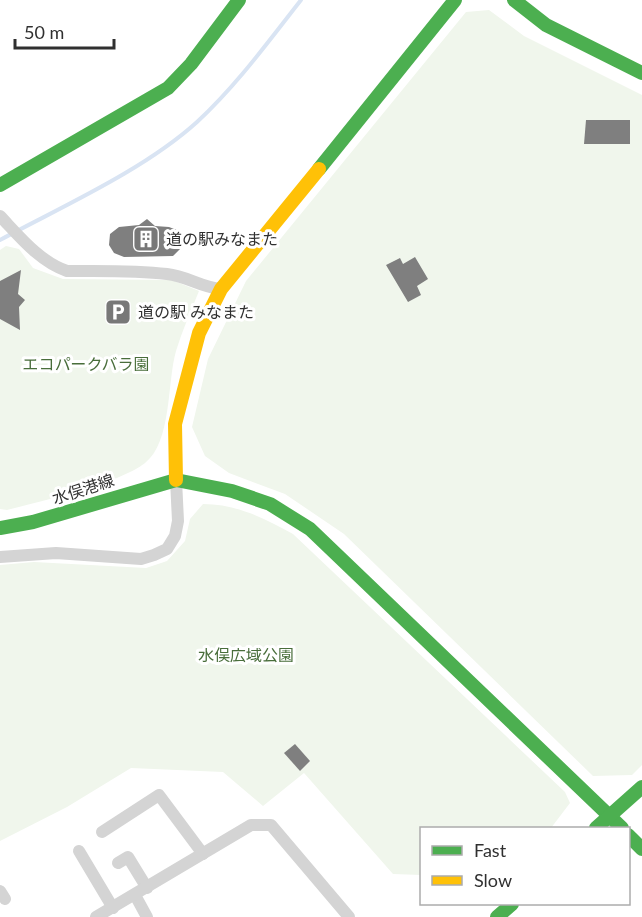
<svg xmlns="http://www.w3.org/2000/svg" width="642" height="917" font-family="Lato,'Noto Sans JP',sans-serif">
<rect width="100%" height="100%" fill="#fff"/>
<g fill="#f0f6ec">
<path d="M 489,10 L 524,36 L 642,95 L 642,765 L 632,775 L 593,776 L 344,534 L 285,494 L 229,473 L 205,456 L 192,427 L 208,359 L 246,281 L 466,12 Z"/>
<path d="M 6,246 L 19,249 L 33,268 L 63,279 L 172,280 L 199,291 C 191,311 182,331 176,351 C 167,382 172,442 145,463 C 118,484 42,501 7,510 L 0,509 L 0,250 Z"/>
<path d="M 203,504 C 236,504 264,518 293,534 L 565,792 L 570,803 L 551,828 L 422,828 L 421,875 L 393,874 L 304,773 L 263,806 L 223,772 L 131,768 L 67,807 L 0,841 L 0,565 L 34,562 L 146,568 L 167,561 L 185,541 L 190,519 Z"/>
</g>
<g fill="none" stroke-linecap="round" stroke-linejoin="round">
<path stroke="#d9e4f3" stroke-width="4" d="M 0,240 C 63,206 144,170 197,122 C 236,86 268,42 301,0"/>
</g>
<g fill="#7f7f7f">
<path d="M 586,120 L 630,120 L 630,144 L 584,144 Z"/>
<path d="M 147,219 L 155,226 L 169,227 L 182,232 L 183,246 L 173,256 L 124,257 L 114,253 L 109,245 L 110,234 L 119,227 L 139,225 Z"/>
<path d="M 415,257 L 428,279 L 417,286 L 421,295 L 408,302 L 386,265 L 400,258 L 403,264 Z"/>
<path d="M 21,270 L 18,294 L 25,300 L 19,307 L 20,330 L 0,319 L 0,281 Z"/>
<path d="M 295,744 L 310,761 L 300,771 L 284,753 Z"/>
</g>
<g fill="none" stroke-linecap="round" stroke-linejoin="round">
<g stroke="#d4d4d4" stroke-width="12">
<path d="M 0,216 C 19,236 40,262 67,271 C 100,271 134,270 167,274 C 187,276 200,287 221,289"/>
<path d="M 0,557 L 56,553 L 141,559 L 154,555 L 167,549 L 175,536 L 178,521 L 176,480"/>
<path d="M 102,832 L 159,795 L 203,854"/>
<path d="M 79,851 L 113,908"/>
<path d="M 118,863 L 128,857 L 147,888"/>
<path d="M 0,891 L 5,899"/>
<path d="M 135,895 L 147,917"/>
<path d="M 96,917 L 251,825 L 271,825 L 349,917"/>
</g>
<g stroke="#4caf50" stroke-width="14">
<path d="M 514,0 L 546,25 L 642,73"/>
<path d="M 319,169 L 455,0"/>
<path d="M 0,185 L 168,88 L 191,64 L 239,0"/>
<path d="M 0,528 L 33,522 L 176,480 L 232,491 L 270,504 L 310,529 L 622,828"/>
<path d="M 596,828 L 642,787"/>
<path d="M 628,835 L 642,849"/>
<path d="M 497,917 L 512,904"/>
</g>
<path stroke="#ffc107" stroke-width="14" d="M 176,480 L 175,424 L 199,333 L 221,289 L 319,169"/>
</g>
<defs>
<symbol id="building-square" viewBox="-11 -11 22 22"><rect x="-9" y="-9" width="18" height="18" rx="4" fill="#787878" stroke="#fff"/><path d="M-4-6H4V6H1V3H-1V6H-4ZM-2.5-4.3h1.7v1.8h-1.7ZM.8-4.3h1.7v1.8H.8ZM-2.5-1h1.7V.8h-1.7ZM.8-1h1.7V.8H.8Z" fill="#fff"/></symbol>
<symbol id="parking-square" viewBox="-11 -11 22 22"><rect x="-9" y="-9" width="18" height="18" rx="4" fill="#787878" stroke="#fff"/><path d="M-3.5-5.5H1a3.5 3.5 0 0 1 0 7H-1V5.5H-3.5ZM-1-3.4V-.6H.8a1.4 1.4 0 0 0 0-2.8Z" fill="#fff"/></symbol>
</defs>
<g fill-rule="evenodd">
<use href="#building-square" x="131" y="224" width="30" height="30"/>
<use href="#parking-square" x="103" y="297" width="30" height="30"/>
</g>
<g text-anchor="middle" stroke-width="6" stroke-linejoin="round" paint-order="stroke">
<g font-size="16" fill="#303030" stroke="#fff" text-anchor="start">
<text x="166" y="245">道の駅みなまた</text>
<text x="138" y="318">道の駅 みなまた</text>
</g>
<g font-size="16" fill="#496e3b" stroke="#fff">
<text x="86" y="370">エコパークバラ園</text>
<text x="246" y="661">水俣広域公園</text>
</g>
<g font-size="16" fill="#303030" stroke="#fff">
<text transform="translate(83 489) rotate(-18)" y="6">水俣港線</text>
</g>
</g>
<rect x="420" y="827" width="210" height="78" fill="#ffffff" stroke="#acacac" stroke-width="1.5"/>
<rect x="432" y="846" width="30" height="9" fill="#4caf50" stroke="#acacac" stroke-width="1.5"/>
<text x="474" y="857" font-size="18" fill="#303030">Fast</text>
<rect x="432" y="876" width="30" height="9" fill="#ffc107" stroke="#acacac" stroke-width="1.5"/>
<text x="474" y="887" font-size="18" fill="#303030">Slow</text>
<path d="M15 39v9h99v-9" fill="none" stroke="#303030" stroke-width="3"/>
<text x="24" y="39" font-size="18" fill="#303030" stroke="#ffffff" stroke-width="4.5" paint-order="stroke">50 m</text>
</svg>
